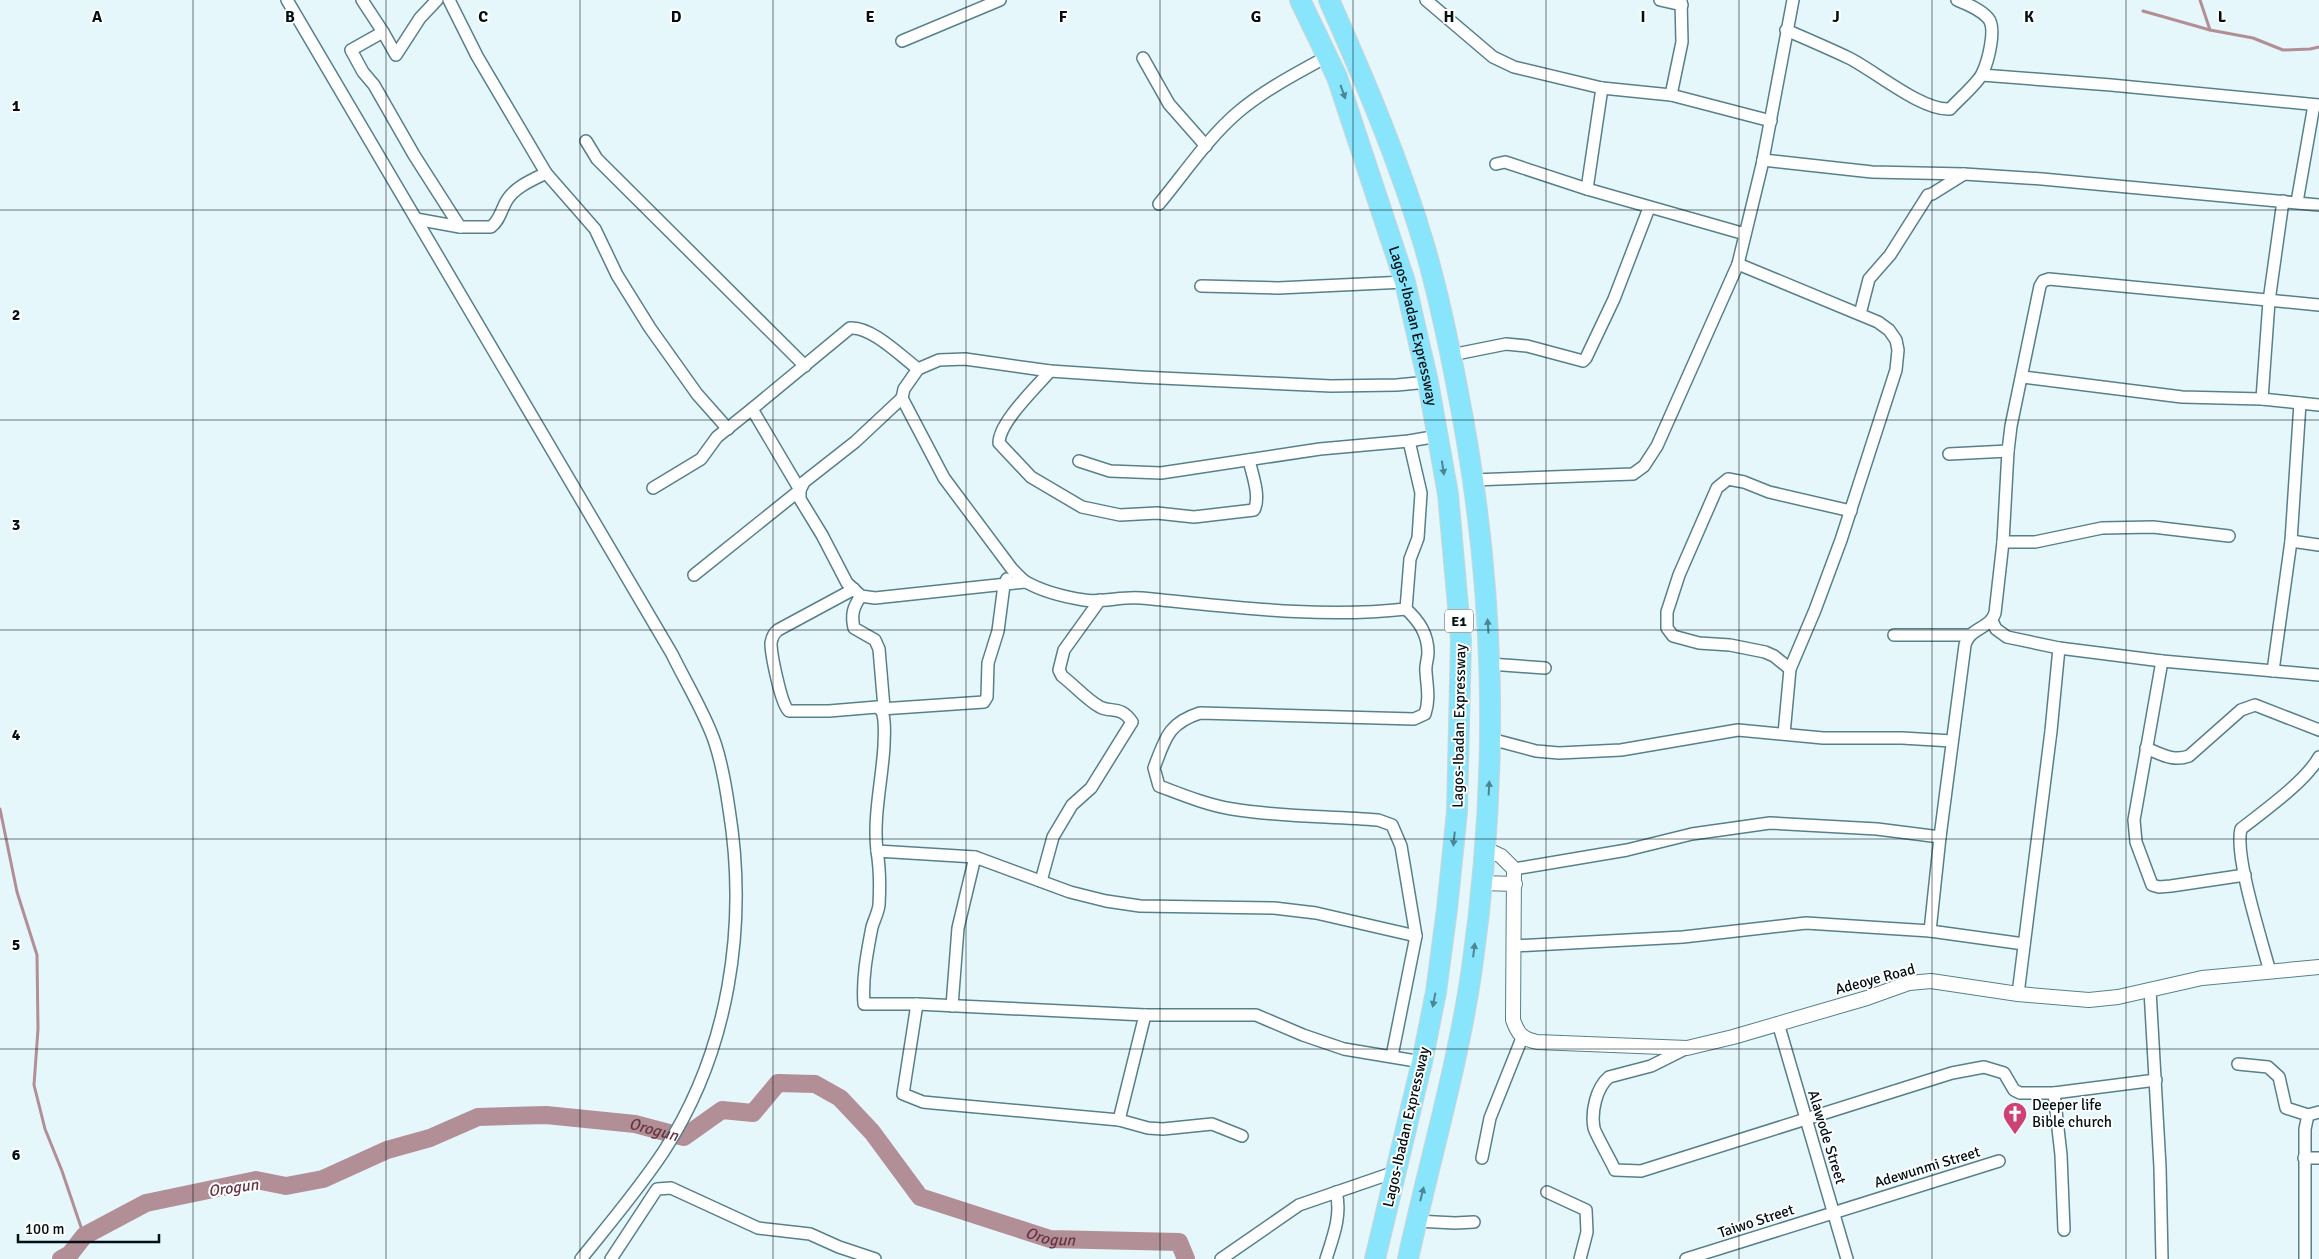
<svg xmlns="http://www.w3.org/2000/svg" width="2319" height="1259" font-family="Signika,sans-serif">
<rect width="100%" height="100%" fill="#e5f7fb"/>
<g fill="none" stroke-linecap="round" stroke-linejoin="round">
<g stroke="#b28e97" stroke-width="3">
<path d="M 2200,0 L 2210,30"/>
<path d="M 2143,11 L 2210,30 L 2253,38 L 2283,50 L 2310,49 L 2319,47"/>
<path d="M 0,809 L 17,892 L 37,955 L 38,1029 L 34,1085 L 45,1129 L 62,1171 L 84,1236"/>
</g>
<path stroke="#b28e97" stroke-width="18" id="s1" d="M 61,1259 L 70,1254 L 84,1236 L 146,1203 L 256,1180 L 286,1186 L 323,1179 L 387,1150 L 430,1138 L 478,1117 L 546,1115 L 635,1124 L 684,1137 L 722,1110 L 753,1113 L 778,1083 L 815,1084 L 840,1098 L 872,1132 L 920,1197 L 1050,1239 L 1179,1242 L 1186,1259"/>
<defs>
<g id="minor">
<path d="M 287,0 L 672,654 C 685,681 706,715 715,743 C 722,764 726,788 729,809 C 748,926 729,1051 664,1151 C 639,1189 609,1224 581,1259"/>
<path d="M 362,0 L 383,32 L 351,50 L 363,72 L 374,85 L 414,155 L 460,227"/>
<path d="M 449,0 L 477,56 L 546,173 L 595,229 L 617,275 L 650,328 L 697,394 L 728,429"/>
<path d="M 1426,0 L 1493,57 L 1514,67 L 1602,88 L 1671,95 L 1771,121"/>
<path d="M 1660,0 L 1682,5"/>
<path d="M 1786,30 C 1807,39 1828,48 1849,58 C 1875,71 1922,111 1950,109 C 1958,100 1977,84 1982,74 C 1988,62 1997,28 1988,18 C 1980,9 1967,4 1957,0"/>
<path d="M 383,32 L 396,55 L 420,18 L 437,0"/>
<path d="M 902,41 L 1000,0"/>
<path d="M 1143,58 L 1169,104 L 1206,146"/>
<path d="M 1982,75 L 2111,85 L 2319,105"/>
<path d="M 1671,95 L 1682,42 L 1681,0"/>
<path d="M 586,141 L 597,159 L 805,366"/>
<path d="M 1763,160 L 1872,172 L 1964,174 L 2042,179 L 2319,205"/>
<path d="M 1496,164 L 1505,162 L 1587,189 L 1745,234"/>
<path d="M 1587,189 L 1602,88"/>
<path d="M 2297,202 L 2314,105"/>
<path d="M 1159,204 C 1184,174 1207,139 1237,113 C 1264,90 1297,73 1328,56"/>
<path d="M 416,219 L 460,227 L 491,227 C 500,220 501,210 507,200 C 515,187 532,180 546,173"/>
<path d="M 1738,264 L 1878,322 L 1889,330 L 1896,340 L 1898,350 L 1896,370 L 1841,540 L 1815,610 L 1790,669 L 1784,734"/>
<path d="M 1201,286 L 1278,288 L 1405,282"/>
<path d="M 1860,314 L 1869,279 L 1890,255 L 1928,195 L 1932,194 L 1964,174"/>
<path d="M 1451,355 L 1506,344 L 1527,346 L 1583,361 L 1586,358 L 1614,299 L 1649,208"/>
<path d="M 918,369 L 939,360 L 965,359 L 1050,371 L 1140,377 L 1331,386 L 1397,385 L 1428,382"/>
<path d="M 1050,371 C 1036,388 999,422 999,443 L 1031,477 L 1082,507 L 1120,515 L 1157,513 L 1194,517 L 1254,510 C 1261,497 1252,474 1249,460"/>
<path d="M 2023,377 L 2182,397 L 2262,399 L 2319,405"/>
<path d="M 902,398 L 855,442 L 804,482 L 800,490 L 800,499 L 822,535 L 847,583 L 861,596 L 875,598 L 1025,582"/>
<path d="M 2262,399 L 2269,301 L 2283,201"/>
<path d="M 1949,454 L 2008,451"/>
<path d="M 1079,461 L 1110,471 L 1161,473 L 1320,449 L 1409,441 L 1438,436"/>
<path d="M 1473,480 L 1633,474 L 1644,466 L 1657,446 L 1738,264 L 1762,165 L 1793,0"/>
<path d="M 653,488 L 701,459 L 717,437 L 752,409"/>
<path d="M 2291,541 L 2319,545"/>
<path d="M 2003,542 L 2035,542 L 2102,528 L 2153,527 L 2229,536"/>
<path d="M 694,575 L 800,490 L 752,409 L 850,328 C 871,326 901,356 918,369 L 904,389 L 902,398 L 944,478 L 1012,569 C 1016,573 1021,579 1026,582 C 1042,591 1065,597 1084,600 C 1102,603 1122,596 1141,598 C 1228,606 1317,619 1406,609"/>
<path d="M 854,589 L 778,630 C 774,633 772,637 771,643 C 771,654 781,705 789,711 L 829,711 L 877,707 L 882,711 C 886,722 884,735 884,746 C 882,781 873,816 877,851"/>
<path d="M 861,596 C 853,607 851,615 854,628 L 875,640 L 879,649 L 884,708"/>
<path d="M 1992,621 L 1996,629 L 2007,637 L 2059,648 L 2162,661 L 2319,675"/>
<path d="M 1894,635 L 1969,635"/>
<path d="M 2162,661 L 2134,820 L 2136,842 L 2152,885 L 2159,887 L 2171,886 L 2245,875"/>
<path d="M 1490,664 L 1545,668"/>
<path d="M 1790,669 L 1774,656 L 1765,652 L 1730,645 L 1699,643 L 1673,636 L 1667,628 L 1667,612 L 1679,575 L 1717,488 L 1728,479 L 1744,482 L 1769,492 L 1851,511"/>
<path d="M 2273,671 L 2291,541 L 2300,403"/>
<path d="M 881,709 L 984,702 L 987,697 L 988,663 L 998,631 L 1004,585 L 1007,579"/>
<path d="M 1491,739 L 1536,751 L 1559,753 L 1621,750 L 1738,730 L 1823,738 L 1902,738 L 1952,741"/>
<path d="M 2146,748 C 2161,754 2173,762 2189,756 L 2241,710 L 2255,705 L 2319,730"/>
<path d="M 1514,869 L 1627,850 L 1692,834 L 1770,823 L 1877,829 L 1940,837"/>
<path d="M 1041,881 L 1053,837 L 1072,805 L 1091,788 L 1132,722 C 1120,705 1112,713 1100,707 C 1087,700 1074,685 1062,676 L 1059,670 L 1064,650 L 1100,600"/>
<path d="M 1930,931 L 1940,837 L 1965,645 C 1969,628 1990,629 1995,613 L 2003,542 L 2008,451 L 2011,426 L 2040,286 L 2043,281 L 2049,279 L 2319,305"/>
<path d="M 1416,936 L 1316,913 L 1274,908 L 1140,906 L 1106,901 L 1070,892 L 975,857 L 877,851 C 880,869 880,888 879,905 C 878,913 874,920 872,927 C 867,953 862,978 864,1004 L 917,1004 L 1145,1015 L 1256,1015 L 1303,1035 L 1344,1049 L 1422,1062"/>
<path d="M 1514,946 L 1683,937 L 1806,923 L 1930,931 L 2024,944"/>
<path d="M 2270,972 C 2262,941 2234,856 2241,829 C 2264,811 2306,781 2319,757"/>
<path d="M 2150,990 L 2160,1167 L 2162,1259"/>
<path d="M 2018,994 L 2051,731 L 2059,648"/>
<path d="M 917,1004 L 903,1094 L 923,1102 L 933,1103 L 1119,1120 L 1148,1128 L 1163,1129 L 1212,1124 L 1242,1136"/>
<path d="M 952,1006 L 958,928 L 975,857"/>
<path d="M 1778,1023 L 1847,1259"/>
<path d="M 1687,1048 L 1651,1066 L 1609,1077 C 1596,1088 1591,1112 1594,1128 C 1595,1133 1612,1163 1615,1170 L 1641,1171 L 1952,1073 L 1984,1067 L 2004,1073 L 2014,1090 L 2020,1093 L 2054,1093 L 2156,1080"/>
<path d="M 1392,1056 L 1416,936 L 1401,846 L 1392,825 L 1378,820 C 1329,816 1280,817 1232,809 C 1207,805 1183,795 1159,786 L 1154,768 C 1165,739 1168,723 1200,713 L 1414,719 L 1425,714 C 1430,699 1427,687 1426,672 C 1425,665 1428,659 1428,653 C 1428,634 1419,621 1406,609 L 1410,559 L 1418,538 L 1421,493 L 1409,441"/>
<path d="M 2238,1064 L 2268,1067 L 2279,1077 L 2286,1108 L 2308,1115 L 2319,1112"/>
<path d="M 2054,1093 L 2061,1155 L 2064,1230"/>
<path d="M 1119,1120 L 1145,1015"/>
<path d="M 1482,1158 L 1490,1118 L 1522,1038"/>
<path d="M 2304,1158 L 2319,1158"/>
<path d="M 1547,1192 L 1586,1210 L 1587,1232 L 1580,1259"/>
<path d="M 1416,1221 L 1455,1223 L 1474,1222"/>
<path d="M 611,1259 L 657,1189 L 671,1188 L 758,1228 L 810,1234 L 839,1247 L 875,1259"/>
<path d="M 1221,1259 L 1299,1205 L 1395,1172"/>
<path d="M 1326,1259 C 1333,1237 1342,1215 1336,1192"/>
<path d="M 1686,1259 L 1999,1161"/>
<path d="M 2305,1259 L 2305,1129 L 2308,1115"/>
</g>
<g id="tertiary">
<path d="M 1486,849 L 1501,856 L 1514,869 L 1513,1020 C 1518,1034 1522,1039 1537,1042 L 1687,1048 L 1733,1037 L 1867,998 L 1909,983 L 1931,981 L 2018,994 L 2089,1000 L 2118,997 L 2202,978 L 2319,967"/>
<path d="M 1482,883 L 1515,884"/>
</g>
<g id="motorway">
<path id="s2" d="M 1300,0 L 1337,77 L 1405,282 L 1428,382 L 1448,494 L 1461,640 L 1457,812 L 1447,909 L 1436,992 L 1422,1062 L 1375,1259"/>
<path d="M 1329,0 C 1365,81 1400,163 1425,248 C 1438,293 1448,340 1457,387 C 1496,583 1500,770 1472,968 C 1458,1066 1429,1162 1408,1259"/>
</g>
</defs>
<use href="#minor" stroke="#57808a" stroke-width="14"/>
<use href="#tertiary" stroke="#57808a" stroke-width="16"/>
<use href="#motorway" stroke="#d1d4d5" stroke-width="22"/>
<use href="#minor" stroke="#fff" stroke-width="11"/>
<use href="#tertiary" stroke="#fff" stroke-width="14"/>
<use href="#motorway" stroke="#88e5fc" stroke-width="20"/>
</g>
<defs><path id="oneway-solid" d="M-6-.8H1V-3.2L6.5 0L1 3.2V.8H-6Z" transform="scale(1.25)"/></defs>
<g fill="#4c8593">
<use href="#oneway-solid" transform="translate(1343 92) rotate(70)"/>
<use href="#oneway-solid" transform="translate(1443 468) rotate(81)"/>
<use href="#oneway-solid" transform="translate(1488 626) rotate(-94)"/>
<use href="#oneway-solid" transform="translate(1489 788) rotate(-87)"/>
<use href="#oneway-solid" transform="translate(1454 839) rotate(96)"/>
<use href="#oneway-solid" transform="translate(1474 950) rotate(-83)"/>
<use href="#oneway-solid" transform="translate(1434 1000) rotate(101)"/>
<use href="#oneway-solid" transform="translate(1422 1194) rotate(-76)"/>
</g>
<path fill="none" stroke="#020f13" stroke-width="1" stroke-opacity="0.55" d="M 193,0 L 193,1259M 386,0 L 386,1259M 580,0 L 580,1259M 773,0 L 773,1259M 966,0 L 966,1259M 1160,0 L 1160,1259M 1353,0 L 1353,1259M 1546,0 L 1546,1259M 1739,0 L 1739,1259M 1932,0 L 1932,1259M 2126,0 L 2126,1259M 0,210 L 2319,210M 0,420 L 2319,420M 0,630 L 2319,630M 0,839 L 2319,839M 0,1049 L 2319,1049"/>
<defs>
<symbol id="church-pin" viewBox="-11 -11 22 30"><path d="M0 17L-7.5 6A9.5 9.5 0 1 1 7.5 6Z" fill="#cd4275" stroke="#fff"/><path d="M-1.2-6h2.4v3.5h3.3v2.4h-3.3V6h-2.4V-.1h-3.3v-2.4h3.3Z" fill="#fff"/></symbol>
</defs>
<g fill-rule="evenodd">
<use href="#church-pin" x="2001" y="1100" width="28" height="38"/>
</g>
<g text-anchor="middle" stroke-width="4" stroke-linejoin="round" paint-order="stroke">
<rect fill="#fff" stroke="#4e575a" stroke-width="1" x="1445" y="609.5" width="28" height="23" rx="4"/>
<g font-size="14" font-weight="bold" fill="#020f13">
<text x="1459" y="626">E1</text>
</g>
<g font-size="15" fill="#020f13" stroke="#fff">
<text dy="5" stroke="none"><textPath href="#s2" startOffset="346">Lagos-Ibadan Expressway</textPath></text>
<text transform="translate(1459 726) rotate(-89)" y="5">Lagos-Ibadan Expressway</text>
<text transform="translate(1875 979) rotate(-15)" y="5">Adeoye Road</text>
<text transform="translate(1406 1127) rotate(-77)" y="5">Lagos-Ibadan Expressway</text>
<text transform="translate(1827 1137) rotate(73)" y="5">Alawode Street</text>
<text transform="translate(1927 1167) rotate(-17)" y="5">Adewunmi Street</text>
<text transform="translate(1756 1221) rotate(-18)" y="5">Taiwo Street</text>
</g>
<g font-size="15" fill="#020f13" stroke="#fff" text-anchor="start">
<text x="2032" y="1110">Deeper life<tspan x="2032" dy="17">Bible church</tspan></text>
</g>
<g font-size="16" font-style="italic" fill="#663342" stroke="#fff">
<text dy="6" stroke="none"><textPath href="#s1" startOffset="628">Orogun</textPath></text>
<text transform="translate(233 1187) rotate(-8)" y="6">Orogun</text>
<text dy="6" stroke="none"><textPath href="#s1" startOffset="1106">Orogun</textPath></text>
</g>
</g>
<g font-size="16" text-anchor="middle" font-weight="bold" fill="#020f13" stroke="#fff" stroke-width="4" stroke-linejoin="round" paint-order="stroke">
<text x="97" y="22">A</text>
<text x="290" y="22">B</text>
<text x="483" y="22">C</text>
<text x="676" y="22">D</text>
<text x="870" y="22">E</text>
<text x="1063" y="22">F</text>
<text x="1256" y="22">G</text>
<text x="1449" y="22">H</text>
<text x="1643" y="22">I</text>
<text x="1836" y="22">J</text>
<text x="2029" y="22">K</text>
<text x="2222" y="22">L</text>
<text x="16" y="111">1</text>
<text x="16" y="320">2</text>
<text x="16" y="530">3</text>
<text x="16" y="740">4</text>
<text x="16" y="950">5</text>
<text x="16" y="1160">6</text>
</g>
<path d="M18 1234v8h141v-8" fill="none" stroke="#020f13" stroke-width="2.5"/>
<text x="25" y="1234" font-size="15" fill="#020f13" stroke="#ffffff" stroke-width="4" paint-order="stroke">100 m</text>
</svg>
